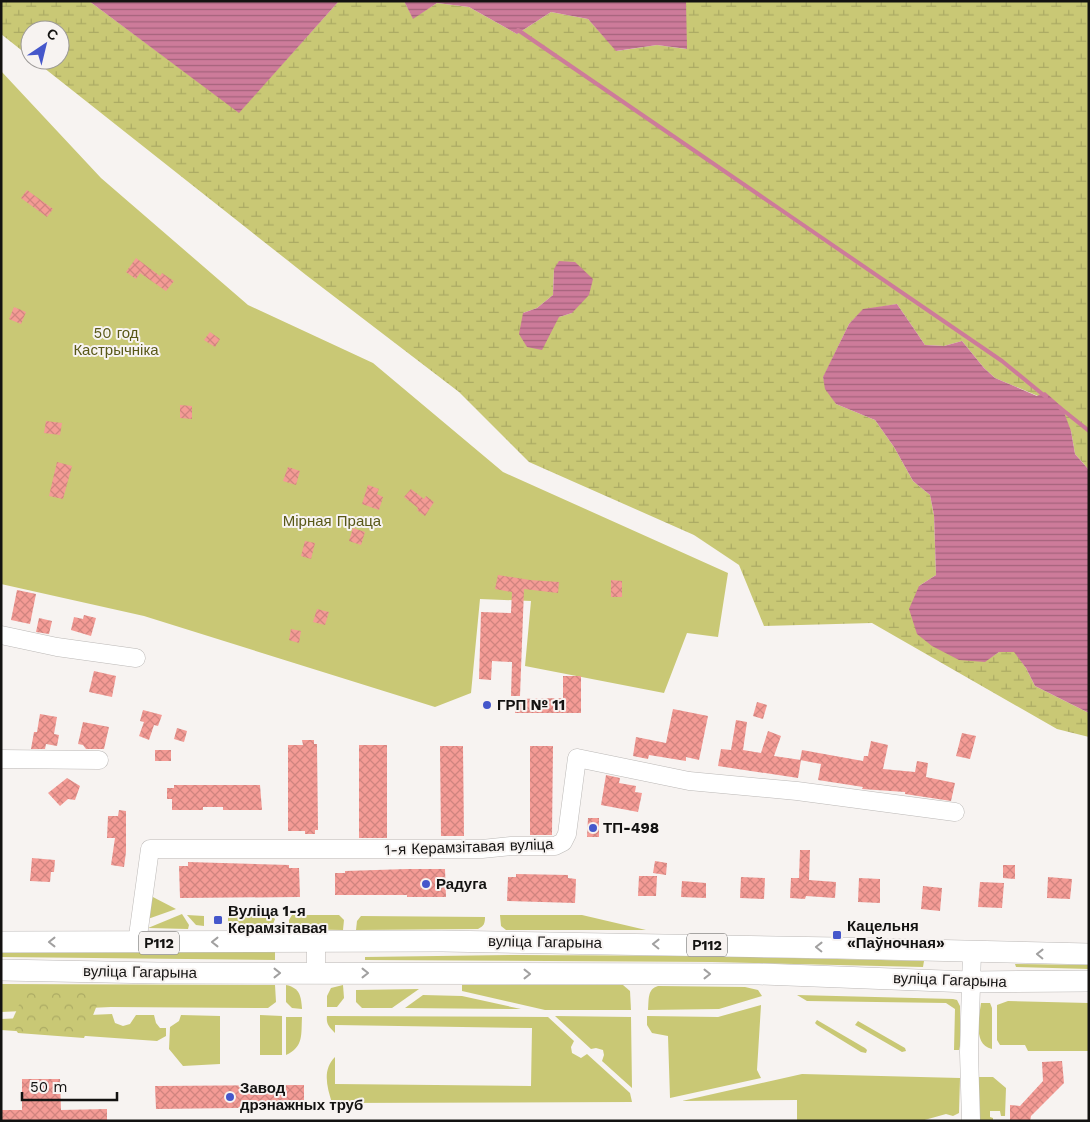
<svg xmlns="http://www.w3.org/2000/svg" width="1090" height="1122" font-family="'Work Sans',sans-serif">
<defs>
<pattern id="forest-crowns" width="20" height="18" patternUnits="userSpaceOnUse" patternTransform="scale(1.25)"><rect width="20" height="18" fill="#c9c875"/><path d="M2 6a3 3 0 1 1 6 0M12 15a3 3 0 1 1 6 0" fill="none" stroke="#acab64"/></pattern>
<pattern id="wetland-marsh" width="20" height="14" patternUnits="userSpaceOnUse" patternTransform="scale(1.25)"><rect width="20" height="14" fill="#c9c875"/><path d="M1 5h8M5 5V1M11 12h8M15 12V8" fill="none" stroke="#acab64"/></pattern>
<pattern id="water-rules" width="6" height="5" patternUnits="userSpaceOnUse" patternTransform="scale(1.25)"><rect width="6" height="5" fill="#cd7b9a"/><path d="M0 2.5h6" fill="none" stroke="#a5637c"/></pattern>
<pattern id="building-cross-hatch" width="8" height="8" patternUnits="userSpaceOnUse" patternTransform="scale(1.25)"><rect width="8" height="8" fill="#f49b95"/><path d="M0 0l8 8M0 8l8-8" fill="none" stroke="#d0847f"/></pattern>
</defs>
<rect width="100%" height="100%" fill="#f7f3f1"/>
<g fill="#c9c875">
<path d="M 1,71 L 101,178 L 248,305 L 373,363 L 503,472 L 728,573 L 718,637 L 687,633 L 664,693 L 525,666 L 531,601 L 480,599 L 471,693 L 435,707 L 144,616 L 1,584 Z"/>
<path d="M 149,895 L 176,909 L 145,920 Z"/>
<path d="M 182,914 L 189,925 L 188,929 L 148,928 Z"/>
<path d="M 187,915 L 204,916 L 204,926 L 196,925 Z"/>
<path d="M 228,915 L 271,915 L 275,919 L 273,924 L 228,925 Z"/>
<path d="M 292,915 L 339,915 L 344,920 L 343,930 L 289,929 L 289,920 Z"/>
<path d="M 500,915 L 582,915 L 646,930 L 506,930 L 501,926 Z"/>
<path d="M 361,916 L 485,917 C 485,923 484,926 478,929 L 356,930 L 357,921 Z"/>
<path d="M 1,951 L 275,952 L 275,960 L 1,957 Z"/>
<path d="M 517,955 L 709,956 L 924,961 L 923,967 L 712,962 L 365,960 L 365,957 Z"/>
<path d="M 1015,964 L 1089,965 L 1089,969 L 1016,967 Z"/>
<path d="M 1,984 L 275,985 L 276,1002 L 268,1008 L 111,1007 L 1,1012 Z"/>
<path d="M 286,985 C 300,988 301,996 302,1009 L 292,1008 L 286,1002 Z"/>
<path d="M 343,985 L 344,998 L 337,1007 L 327,1007 L 327,996 L 331,988 Z"/>
<path d="M 462,985 L 623,985 L 630,991 L 631,1010 L 545,1010 L 462,991 Z"/>
<path d="M 658,986 L 745,987 L 758,990 L 762,996 L 719,1009 L 648,1010 C 649,1000 647,989 658,986 Z"/>
<path d="M 419,989 L 392,1008 L 362,1008 L 356,1002 L 356,990 Z"/>
<path d="M 423,995 L 462,996 L 521,1009 L 405,1008 Z"/>
<path d="M 797,995 L 953,999 L 957,1000 L 960,1006 L 960,1046 L 959,1050 L 954,1050 L 955,1009 L 946,1003 L 807,1001 Z"/>
<path d="M 1008,1001 L 1089,1003 L 1089,1051 L 1028,1051 L 1025,1045 L 1000,1045 L 997,1040 L 997,1005 Z"/>
<path d="M 981,1003 L 990,1003 L 992,1008 L 992,1049 C 973,1045 979,1018 981,1003 Z"/>
<path d="M 761,1005 L 757,1070 L 761,1078 L 670,1098 L 668,1036 L 652,1033 L 647,1025 L 647,1016 L 718,1017 Z"/>
<path d="M 112,1014 L 115,1023 L 123,1026 L 130,1024 L 136,1015 L 154,1015 L 156,1023 L 160,1028 L 166,1028 L 166,1036 L 157,1041 L 1,1030 L 1,1019 Z"/>
<path d="M 181,1015 L 220,1016 L 220,1064 L 183,1066 L 169,1049 L 170,1027 L 179,1021 Z"/>
<path d="M 260,1015 L 282,1016 L 282,1055 L 260,1055 Z"/>
<path d="M 327,1016 L 548,1017 L 574,1041 L 571,1047 L 572,1053 L 581,1058 L 587,1054 L 630,1093 L 632,1102 L 332,1103 C 327,1087 322,1070 335,1057 L 335,1084 L 531,1086 L 532,1028 L 335,1025 L 335,1033 C 329,1027 326,1024 327,1016 Z"/>
<path d="M 555,1016 L 631,1017 L 632,1088 L 602,1061 L 604,1055 L 603,1050 L 596,1048 L 591,1049 Z"/>
<path d="M 286,1017 L 302,1017 C 301,1034 304,1047 286,1055 Z"/>
<path d="M 817,1020 L 865,1048 L 867,1050 L 866,1053 L 861,1052 L 817,1025 L 815,1023 Z"/>
<path d="M 858,1021 L 905,1048 L 906,1051 L 902,1052 L 857,1026 L 855,1025 Z"/>
<path d="M 802,1074 L 960,1078 L 959,1113 L 953,1116 L 946,1114 L 921,1121 L 797,1121 L 797,1100 L 682,1101 Z"/>
<path d="M 978,1077 L 993,1077 L 1006,1088 L 1005,1116 L 1001,1116 L 1000,1111 L 990,1111 L 990,1117 L 993,1118 L 993,1121 L 976,1121 Z"/>
</g>
<path fill="url(#forest-crowns)" d="M 96,987 L 101,995 L 84,1038 L 18,1033 L 11,1023 L 26,989 Z"/>
<path fill="url(#wetland-marsh)" fill-rule="evenodd" d="M 1,1 L 89,1 L 239,112 L 339,1 L 404,1 L 413,18 L 437,3 L 469,7 L 517,34 L 551,12 L 588,19 L 617,51 L 657,45 L 686,49 L 686,1 L 1089,1 L 1089,470 L 1075,454 L 1071,431 L 1038,396 L 995,378 L 984,368 L 962,341 L 944,346 L 925,345 L 897,304 L 863,310 L 849,324 L 823,378 L 836,404 L 875,420 L 894,447 L 913,481 L 930,495 L 934,515 L 936,575 L 919,586 L 985,661 L 999,652 L 1015,652 L 1026,668 L 1035,686 L 1089,713 L 1089,737 L 1057,729 L 872,623 L 764,626 L 739,565 L 694,535 L 529,462 L 459,392 L 306,275 L 34,60 L 60,60 L 60,30 L 30,30 L 30,57 L 1,34 ZM 554,269 L 572,313 L 559,317 L 523,313 L 537,308 L 553,295 Z"/>
<g fill="url(#water-rules)">
<path d="M 89,1 L 339,1 L 239,113 Z"/>
<path d="M 404,1 L 686,1 L 687,49 L 657,45 L 616,51 L 588,19 L 551,12 L 517,34 L 469,7 L 437,3 L 413,19 Z"/>
<path d="M 559,261 L 575,262 L 593,279 L 589,295 L 572,313 L 559,317 L 542,350 L 527,347 L 519,334 L 523,313 L 537,308 L 553,295 L 554,269 Z"/>
<path d="M 897,304 L 925,345 L 944,346 L 962,341 L 984,368 L 995,378 L 1037,396 L 1045,392 L 1062,407 L 1071,431 L 1075,454 L 1089,470 L 1089,713 L 1035,686 L 1026,668 L 1014,652 L 999,652 L 985,662 L 959,660 L 932,646 L 917,634 L 909,609 L 919,586 L 936,575 L 934,515 L 930,495 L 913,481 L 894,447 L 875,420 L 836,404 L 825,389 L 823,377 L 849,324 L 863,309 Z"/>
</g>
<g fill="none" stroke-linecap="round" stroke-linejoin="round">
<g stroke="#cd7b9a" stroke-width="4">
<path d="M 518,30 L 1002,361 L 1046,397"/>
<path d="M 1059,407 L 1089,431"/>
</g>
</g>
<g fill="url(#building-cross-hatch)">
<path d="M 27,190 L 53,209 L 47,217 L 21,198 Z"/>
<path d="M 136,258 L 160,276 L 162,273 L 174,281 L 166,291 L 140,273 L 136,279 L 126,272 Z"/>
<path d="M 14,307 L 26,312 L 21,324 L 9,319 Z"/>
<path d="M 210,332 L 220,339 L 215,347 L 204,340 Z"/>
<path d="M 180,405 L 192,406 L 192,419 L 180,418 Z"/>
<path d="M 46,421 L 62,423 L 60,435 L 44,433 Z"/>
<path d="M 57,462 L 72,466 L 63,499 L 49,496 Z"/>
<path d="M 288,467 L 300,471 L 296,485 L 283,481 Z"/>
<path d="M 368,485 L 379,489 L 377,494 L 383,497 L 379,510 L 362,504 Z"/>
<path d="M 411,489 L 424,499 L 426,496 L 434,502 L 425,516 L 417,510 L 418,508 L 404,497 Z"/>
<path d="M 353,528 L 365,532 L 361,545 L 349,541 Z"/>
<path d="M 305,541 L 315,543 L 311,559 L 301,556 Z"/>
<path d="M 498,575 L 530,580 L 559,582 L 558,593 L 524,589 L 520,696 L 511,696 L 512,662 L 492,661 L 491,680 L 479,679 L 481,612 L 511,613 L 512,592 L 495,589 Z"/>
<path d="M 611,580 L 622,581 L 622,597 L 611,597 Z"/>
<path d="M 17,590 L 36,594 L 30,624 L 11,620 Z"/>
<path d="M 317,609 L 329,612 L 325,625 L 313,622 Z"/>
<path d="M 84,615 L 96,618 L 91,636 L 71,630 L 74,617 L 83,619 Z"/>
<path d="M 39,618 L 52,621 L 49,634 L 36,632 Z"/>
<path d="M 291,629 L 301,631 L 299,643 L 289,640 Z"/>
<path d="M 94,671 L 116,676 L 112,697 L 89,692 Z"/>
<path d="M 563,676 L 581,676 L 581,713 L 515,713 L 515,699 L 563,698 Z"/>
<path d="M 757,702 L 767,705 L 763,719 L 753,716 Z"/>
<path d="M 673,709 L 708,716 L 699,760 L 686,757 L 686,761 L 649,755 L 648,759 L 633,756 L 636,737 L 666,743 Z"/>
<path d="M 143,710 L 162,715 L 158,726 L 154,725 L 149,740 L 139,736 L 144,722 L 140,721 Z"/>
<path d="M 40,714 L 57,717 L 54,734 L 59,735 L 57,746 L 46,744 L 45,749 L 31,749 L 34,732 L 37,732 Z"/>
<path d="M 736,720 L 747,722 L 743,750 L 761,753 L 768,731 L 781,736 L 774,756 L 801,760 L 798,778 L 718,766 L 721,749 L 731,750 Z"/>
<path d="M 83,722 L 109,727 L 104,749 L 86,749 L 83,745 L 78,744 Z"/>
<path d="M 177,728 L 187,731 L 184,742 L 174,739 Z"/>
<path d="M 962,733 L 976,736 L 970,759 L 956,756 Z"/>
<path d="M 302,740 L 314,740 L 314,744 L 317,744 L 318,830 L 315,830 L 315,834 L 305,834 L 305,831 L 288,831 L 288,745 L 303,745 Z"/>
<path d="M 871,741 L 888,745 L 883,769 L 915,772 L 917,761 L 928,763 L 926,777 L 955,783 L 951,801 L 905,794 L 905,792 L 862,789 L 863,787 L 818,780 L 821,764 L 800,760 L 802,750 L 863,761 L 864,756 L 868,756 Z"/>
<rect x="359" y="745" width="28" height="93"/>
<path d="M 440,746 L 463,746 L 464,836 L 441,836 Z"/>
<path d="M 530,746 L 553,746 L 552,835 L 530,835 Z"/>
<rect x="155" y="750" width="16" height="11"/>
<path d="M 606,775 L 620,778 L 619,783 L 636,786 L 635,792 L 642,793 L 638,812 L 601,805 Z"/>
<path d="M 67,778 L 80,786 L 75,800 L 68,799 L 60,806 L 48,793 Z"/>
<path d="M 174,785 L 260,785 L 262,810 L 223,810 L 223,807 L 203,807 L 203,810 L 172,810 L 172,799 L 167,799 L 167,788 L 174,788 Z"/>
<path d="M 119,810 L 126,811 L 126,852 L 124,867 L 111,865 L 115,838 L 107,838 L 108,816 L 118,816 Z"/>
<path d="M 588,818 L 599,818 L 599,837 L 587,837 Z"/>
<path d="M 800,850 L 810,850 L 809,880 L 836,882 L 835,898 L 806,896 L 805,899 L 790,898 L 791,878 L 799,878 Z"/>
<path d="M 32,858 L 55,860 L 54,872 L 51,872 L 50,882 L 30,881 Z"/>
<path d="M 655,861 L 667,863 L 666,875 L 653,873 Z"/>
<path d="M 188,862 L 289,865 L 289,868 L 299,868 L 300,897 L 180,898 L 179,866 L 188,866 Z"/>
<path d="M 1003,865 L 1015,865 L 1015,879 L 1003,878 Z"/>
<path d="M 407,869 L 445,869 L 446,897 L 407,897 L 407,895 L 335,895 L 335,873 L 345,873 L 345,871 Z"/>
<path d="M 516,874 L 568,875 L 568,878 L 576,879 L 575,903 L 507,901 L 508,877 L 516,877 Z"/>
<path d="M 639,876 L 657,876 L 656,896 L 638,896 Z"/>
<path d="M 741,877 L 765,878 L 764,899 L 740,898 Z"/>
<path d="M 1048,877 L 1072,879 L 1070,899 L 1047,898 Z"/>
<path d="M 859,878 L 880,879 L 880,903 L 858,902 Z"/>
<path d="M 682,881 L 706,883 L 706,898 L 681,897 Z"/>
<path d="M 980,882 L 1004,883 L 1002,908 L 978,907 Z"/>
<path d="M 923,886 L 942,888 L 940,911 L 921,909 Z"/>
<path d="M 1062,1061 L 1064,1083 L 1031,1116 L 1030,1121 L 1010,1121 L 1010,1105 L 1020,1106 L 1043,1081 L 1042,1062 Z"/>
<path d="M 22,1079 L 60,1079 L 61,1110 L 107,1109 L 107,1121 L 1,1121 L 1,1110 L 22,1110 Z"/>
<path d="M 304,1085 L 304,1107 L 156,1109 L 155,1086 Z"/>
</g>
<g fill="none" stroke-linecap="round" stroke-linejoin="round">
<defs>
<g id="minor">
<path d="M 1,635 L 57,647 L 136,658"/>
<path d="M 1,759 L 99,760"/>
<path d="M 137,943 L 150,849 L 482,849 L 511,846 L 555,846 L 563,842 L 567,834 L 577,758 L 689,781 L 797,791 L 955,812"/>
<path d="M 316,973 L 316,942"/>
<path d="M 971,1121 L 969,1052 L 972,952"/>
</g>
<g id="major">
<path d="M 1,942 L 442,941 L 837,948 L 1089,954"/>
<path d="M 1,970 L 158,973 L 759,974 L 970,982 L 1089,981"/>
</g>
</defs>
<use href="#minor" stroke="#bbb8b6" stroke-width="19"/>
<use href="#major" stroke="#bbb8b6" stroke-width="22"/>
<use href="#minor" stroke="#fff" stroke-width="18"/>
<use href="#major" stroke="#fff" stroke-width="21"/>
</g>
<defs><path id="oneway-chevron" d="M-2-3.5L2.5 0L-2 3.5" fill="none" stroke-width="1.6" stroke-linecap="round" stroke-linejoin="round" transform="scale(1.25)"/></defs>
<g stroke="#a1a0a0">
<use href="#oneway-chevron" transform="translate(52 942) rotate(-180)"/>
<use href="#oneway-chevron" transform="translate(215 942) rotate(180)"/>
<use href="#oneway-chevron" transform="translate(656 944) rotate(-179)"/>
<use href="#oneway-chevron" transform="translate(819 947) rotate(-179)"/>
<use href="#oneway-chevron" transform="translate(1040 954) rotate(-179)"/>
<use href="#oneway-chevron" transform="translate(277 973)"/>
<use href="#oneway-chevron" transform="translate(365 973)"/>
<use href="#oneway-chevron" transform="translate(527 974)"/>
<use href="#oneway-chevron" transform="translate(707 974)"/>
</g>
<g fill="#4557cb" stroke="#f7f3f1" stroke-width="2">
<circle cx="487" cy="705" r="5"/>
<circle cx="593" cy="828" r="5"/>
<circle cx="426" cy="884" r="5"/>
<rect x="213" y="915" width="10" height="10" rx="2.5"/>
<rect x="832" y="930" width="10" height="10" rx="2.5"/>
<circle cx="230" cy="1097" r="5"/>
</g>
<g text-anchor="middle" stroke-width="4" stroke-linejoin="round" paint-order="stroke">
<g fill="#f7f3f1" stroke="#575654" stroke-width="1">
<rect x="139" y="931.5" width="40" height="23" rx="4"/>
<rect x="687" y="933.5" width="40" height="23" rx="4"/>
</g>
<g font-size="14" font-weight="bold" fill="#131211">
<text x="159" y="948">Р112</text>
<text x="707" y="950">Р112</text>
</g>
<g font-size="15" fill="#595818" stroke="#f7f3f1">
<text x="116" y="338">50 год<tspan x="116" dy="17">Кастрычніка</tspan></text>
<text x="332" y="526">Мірная Праца</text>
</g>
<g font-size="15" font-weight="bold" fill="#131211" stroke="#f7f3f1" text-anchor="start">
<text x="497" y="710">ГРП № 11</text>
<text x="603" y="833">ТП-498</text>
<text x="436" y="889">Радуга</text>
<text x="228" y="916">Вуліца 1-я<tspan x="228" dy="17">Керамзітавая</tspan></text>
<text x="847" y="931">Кацельня<tspan x="847" dy="17">«Паўночная»</tspan></text>
<text x="240" y="1093">Завод<tspan x="240" dy="17">дрэнажных труб</tspan></text>
</g>
<g font-size="15" fill="#131211" stroke="#f7f3f1">
<text transform="translate(469 847) rotate(-2)" y="5">1-я Керамзітавая вуліца</text>
<text transform="translate(545 942) rotate(1)" y="5">вуліца Гагарына</text>
<text transform="translate(140 972) rotate(1)" y="5">вуліца Гагарына</text>
<text transform="translate(950 980) rotate(2)" y="5">вуліца Гагарына</text>
</g>
</g>
<rect width="1090" height="1122" fill="none" stroke="#131211" stroke-width="5"/>
<g transform="translate(45 45) rotate(35)"><circle r="24" fill="#f7f3f1" stroke="#9c9997"/>
<path d="M0-4L9 19L0 12L-9 19Z" fill="#4557cb"/>
<text y="-8" font-size="14" font-weight="bold" text-anchor="middle" fill="#131211">С</text>
</g>
<path d="M22 1092v8h95v-8" fill="none" stroke="#131211" stroke-width="2.5"/>
<text x="30" y="1092" font-size="15" fill="#131211" stroke="#f7f3f1" stroke-width="4" paint-order="stroke">50 m</text>
</svg>
